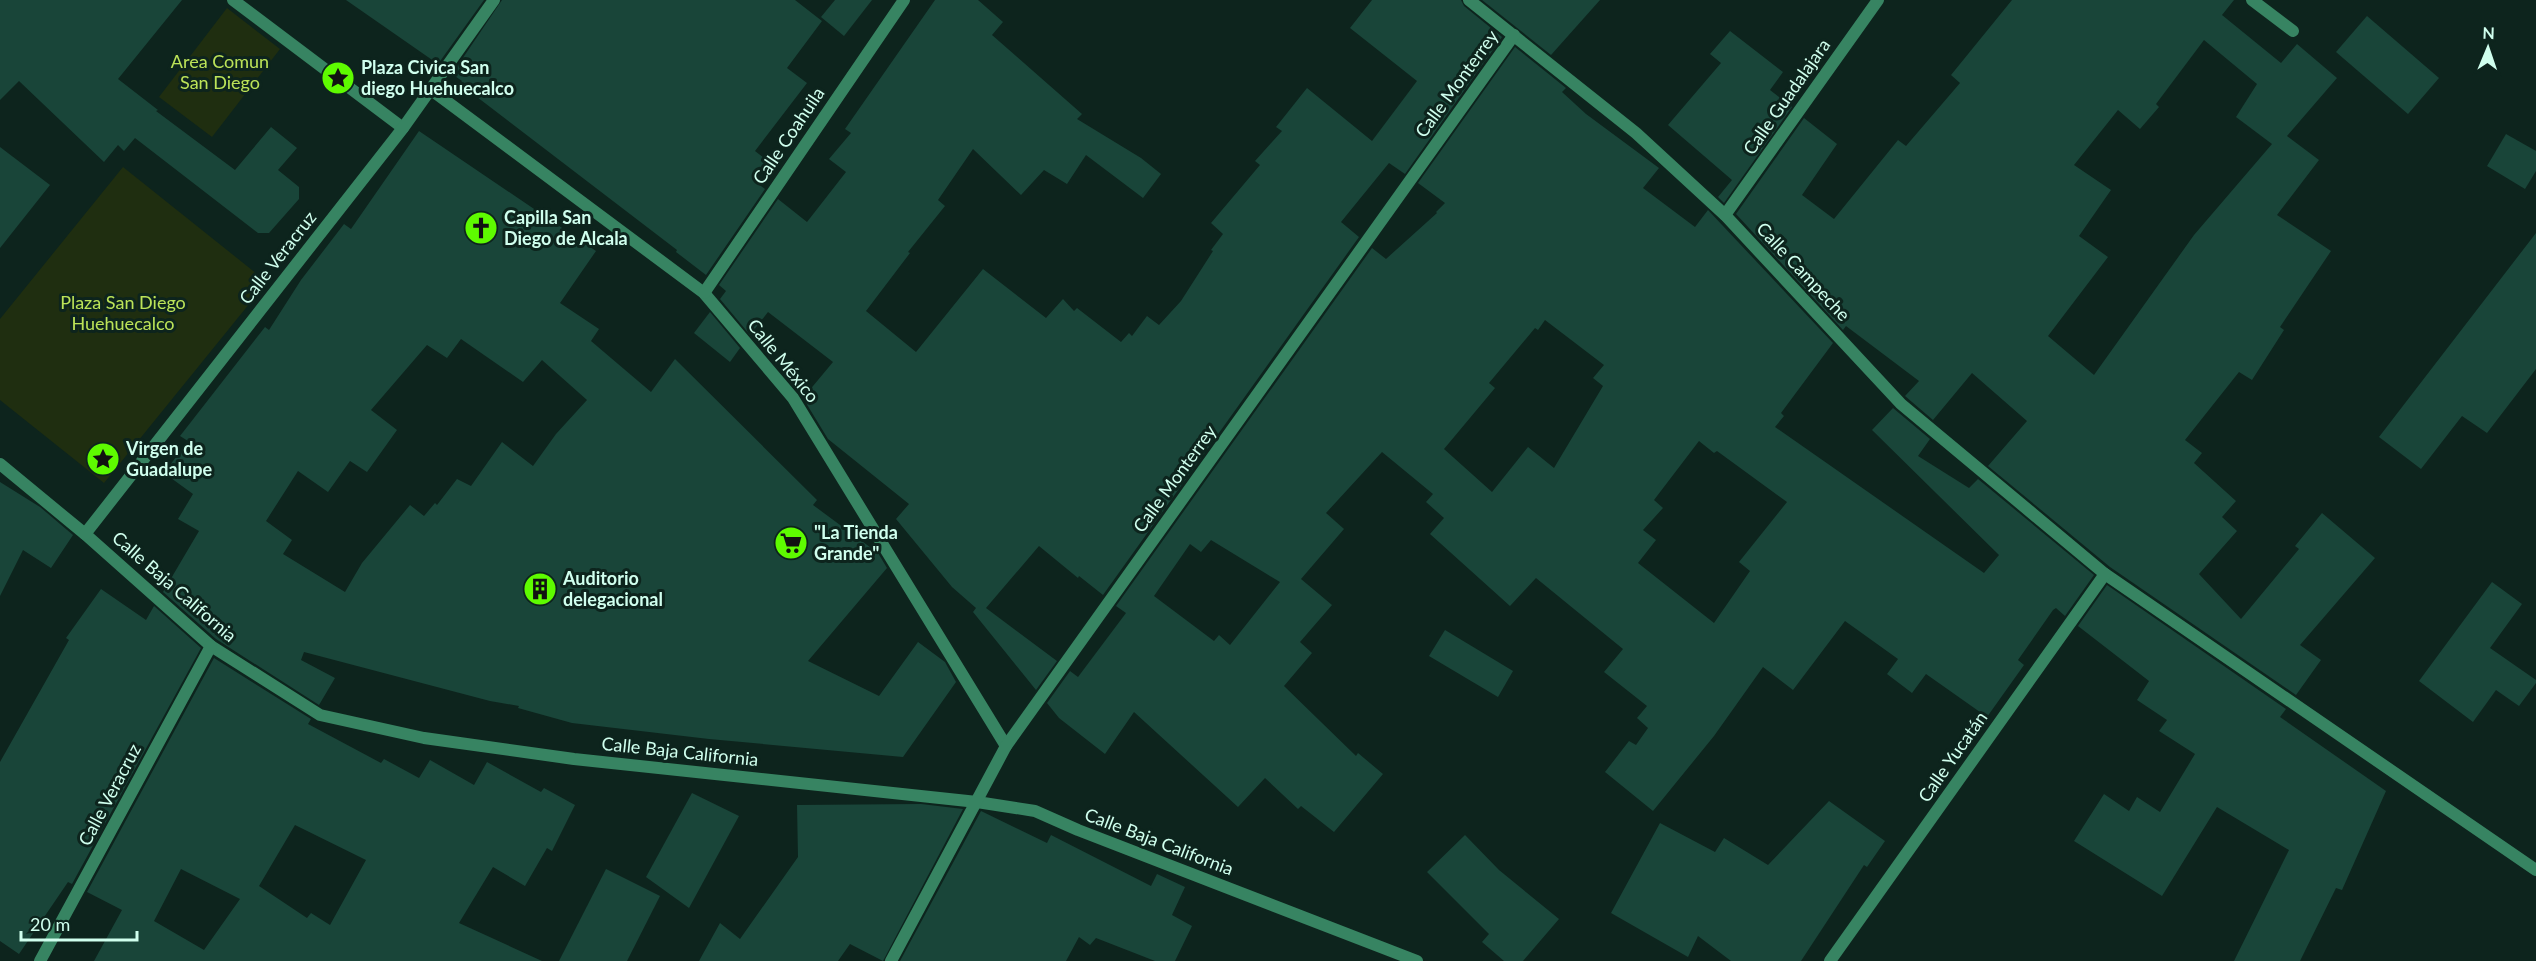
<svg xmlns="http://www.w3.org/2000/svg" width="2536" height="961" font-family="Lato,sans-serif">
<rect width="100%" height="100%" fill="#0d241d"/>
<g fill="#1f2e10">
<path d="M 227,8 L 280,49 L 212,137 L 159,97 Z"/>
<path d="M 123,167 L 267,282 L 104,483 L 0,400 L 0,319 Z"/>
</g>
<g fill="#194539" fill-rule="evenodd">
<path d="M 0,0 L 182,0 L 118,79 L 158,110 L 156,111 L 235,170 L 271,127 L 297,148 L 278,170 L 299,187 L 299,199 L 269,233 L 258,233 L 135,138 L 124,151 L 118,145 L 104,162 L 19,81 L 0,100 Z"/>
<path d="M 346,0 L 484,0 L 438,64 Z"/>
<path d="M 502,0 L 795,0 L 822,21 L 787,68 L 807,83 L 755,151 L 769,162 L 754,181 L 765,189 L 706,275 L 676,252 L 677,250 L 460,84 L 462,81 L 452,74 Z"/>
<path d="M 835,0 L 872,0 L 844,36 L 821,17 Z"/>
<path d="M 935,0 L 978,0 L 1003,22 L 992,35 L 1082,114 L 1077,119 L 1141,158 L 1161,174 L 1143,198 L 1086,155 L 1067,184 L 1044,170 L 1021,195 L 973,149 L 938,200 L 945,206 L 908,252 L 910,253 L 866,311 L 916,352 L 983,269 L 1046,318 L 1063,299 L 1074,311 L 1077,308 L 1121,342 L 1129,333 L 1132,336 L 1147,316 L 1159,325 L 1181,301 L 1213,251 L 1211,250 L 1223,234 L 1211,223 L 1260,165 L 1255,161 L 1282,131 L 1276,127 L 1307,88 L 1372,141 L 1417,81 L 1350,28 L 1372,0 L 1461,0 L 1464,6 L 1502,37 L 1405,174 L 1389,163 L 1341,222 L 1359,237 L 1103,595 L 1079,576 L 1078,578 L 1039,546 L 986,608 L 1057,661 L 1036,690 L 973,612 L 976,608 L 952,587 L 896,519 L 909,504 L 828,439 L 803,398 L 833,362 L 768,312 L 750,335 L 720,299 L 726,291 L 719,285 L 778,199 L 807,222 L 846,172 L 829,159 L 851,133 L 845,129 Z"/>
<path d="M 1482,0 L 1600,0 L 1551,55 Z"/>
<path d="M 2012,0 L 2234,0 L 2222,15 L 2281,63 L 2297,44 L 2337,78 L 2287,136 L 2319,160 L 2277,215 L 2331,251 L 2280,327 L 2284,330 L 2252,380 L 2239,372 L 2185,440 L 2202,453 L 2194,463 L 2236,501 L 2222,517 L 2237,531 L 2199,574 L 2241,619 L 2299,549 L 2295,546 L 2322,513 L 2375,558 L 2300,645 L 2321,660 L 2296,695 L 2110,567 L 1988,466 L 2027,421 L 1972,373 L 1933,420 L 1905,396 L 1919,381 L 1846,326 L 1843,330 L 1736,214 L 1804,118 L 1837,144 L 1802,195 L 1834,219 L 1898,140 L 1906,146 L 1960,83 L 1951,75 ZM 2204,40 L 2257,84 L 2236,117 L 2272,144 L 2194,235 L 2094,375 L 2048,336 L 2108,257 L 2079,236 L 2111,190 L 2074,165 L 2118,110 L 2140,129 L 2159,107 L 2156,104 Z"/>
<path d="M 2367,16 L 2439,78 L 2408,114 L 2336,52 Z"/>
<path d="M 1730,31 L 1783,72 L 1770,90 L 1792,107 L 1724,203 L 1718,197 L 1732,180 L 1668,125 L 1721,63 L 1710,54 Z"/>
<path d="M 1515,47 L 1566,88 L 1562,92 L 1586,114 L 1659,168 L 1643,188 L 1695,227 L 1708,210 L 1833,343 L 1781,413 L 1784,416 L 1775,427 L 1984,573 L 1999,555 L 1872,430 L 1893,408 L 1930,439 L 1918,456 L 1969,488 L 1978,479 L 2094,575 L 2065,616 L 2056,608 L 2053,610 L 2018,660 L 2024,665 L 1987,717 L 1926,674 L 1912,693 L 1887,674 L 1898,659 L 1845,621 L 1793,690 L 1763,667 L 1714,736 L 1653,811 L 1605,772 L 1629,741 L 1636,745 L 1648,728 L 1637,718 L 1647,706 L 1604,672 L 1623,649 L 1536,578 L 1510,606 L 1430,534 L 1444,518 L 1426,502 L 1433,494 L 1382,452 L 1326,513 L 1344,529 L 1301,579 L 1332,605 L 1300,642 L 1312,653 L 1284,686 L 1356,756 L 1358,753 L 1383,774 L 1334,832 L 1301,806 L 1298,809 L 1265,778 L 1238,807 L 1134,712 L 1105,754 L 1059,718 L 1047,703 L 1070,671 L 1078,677 L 1126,613 L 1116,606 L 1372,248 L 1386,259 L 1437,213 L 1436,212 L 1445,203 L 1418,183 ZM 1545,320 L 1604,365 L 1593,378 L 1603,386 L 1554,468 L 1528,447 L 1492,492 L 1444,449 L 1495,388 L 1489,383 L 1535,328 L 1538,330 ZM 1699,441 L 1714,453 L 1717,451 L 1787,502 L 1739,562 L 1750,571 L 1714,623 L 1638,563 L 1656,540 L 1643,530 L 1663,508 L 1654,500 ZM 1211,540 L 1280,582 L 1230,645 L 1219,635 L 1214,641 L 1154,596 L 1190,544 L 1201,552 Z"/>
<path d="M 419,131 L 596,251 L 560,303 L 599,329 L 591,341 L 651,392 L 675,359 L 817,500 L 813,505 L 878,553 L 887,568 L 808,661 L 879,696 L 918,642 L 945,662 L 956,682 L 903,757 L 709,739 L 572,723 L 518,708 L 519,706 L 490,701 L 304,652 L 301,660 L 335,678 L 319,705 L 216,639 L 163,592 L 199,531 L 178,519 L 193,494 L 164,473 L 188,441 L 180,436 L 265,327 L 269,330 L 301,280 L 344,224 L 351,229 ZM 461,339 L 523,382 L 542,360 L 587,400 L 556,434 L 533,466 L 502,442 L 471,486 L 457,479 L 437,505 L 435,503 L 424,516 L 410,505 L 362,563 L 345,592 L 283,554 L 292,540 L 266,521 L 298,471 L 328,492 L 350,461 L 367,472 L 397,430 L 371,410 L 427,345 L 447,358 Z"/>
<path d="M 2506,134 L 2536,151 L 2536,171 L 2525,189 L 2487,166 Z"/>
<path d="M 0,147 L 50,185 L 0,248 Z"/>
<path d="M 2536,233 L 2536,369 L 2487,433 L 2462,416 L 2421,469 L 2379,437 Z"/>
<path d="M 710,312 L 740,348 L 730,362 L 694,333 Z"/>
<path d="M 0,482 L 40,507 L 73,535 L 51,568 L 23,550 L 0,596 Z"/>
<path d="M 2492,582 L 2522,604 L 2490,648 L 2536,680 L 2536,683 L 2519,706 L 2496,690 L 2473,722 L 2419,681 Z"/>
<path d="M 2107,585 L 2286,709 L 2280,717 L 2386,791 L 2342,890 L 2336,888 L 2300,961 L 2234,961 L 2289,850 L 2217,807 L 2162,896 L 2074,841 L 2104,794 L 2129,811 L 2137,797 L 2160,812 L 2195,754 L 2159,731 L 2167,720 L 2137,700 L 2149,681 L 2078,626 Z"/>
<path d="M 101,589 L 146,620 L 154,606 L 201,648 L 72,884 L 68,882 L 19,954 L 0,941 L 0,762 L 69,640 L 66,638 Z"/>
<path d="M 1445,630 L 1513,671 L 1498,697 L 1429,656 Z"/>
<path d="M 214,658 L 311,719 L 308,724 L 381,763 L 384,759 L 419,778 L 430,760 L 474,785 L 487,762 L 541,792 L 544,788 L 575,805 L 552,851 L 547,848 L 525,886 L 493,867 L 459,923 L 542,961 L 94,961 L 122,910 L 87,892 ZM 295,825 L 366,860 L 330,925 L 311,913 L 307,918 L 259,886 ZM 181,869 L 240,899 L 204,950 L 154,921 Z"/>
<path d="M 692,793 L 739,816 L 689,908 L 646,877 Z"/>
<path d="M 1829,801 L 1885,841 L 1867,867 L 1864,865 L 1801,961 L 1731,961 L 1698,936 L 1688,957 L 1611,913 L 1660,823 L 1715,852 L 1724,838 L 1768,865 Z"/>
<path d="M 921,804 L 963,809 L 883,961 L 850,944 L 838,961 L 699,961 L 720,923 L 740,939 L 798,857 L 797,805 Z"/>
<path d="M 981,811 L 1047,843 L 1051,835 L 1151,886 L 1157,874 L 1185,887 L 1172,915 L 1192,926 L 1175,961 L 1155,961 L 1096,938 L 1090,945 L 1079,937 L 1066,961 L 900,961 Z"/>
<path d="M 1465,835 L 1499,870 L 1559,919 L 1523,961 L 1504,961 L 1482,942 L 1489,934 L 1427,872 Z"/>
<path d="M 606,869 L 660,896 L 627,961 L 559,961 Z"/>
</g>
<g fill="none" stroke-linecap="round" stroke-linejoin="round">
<path stroke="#378462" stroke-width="12" d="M 2105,574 L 2536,870"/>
<g stroke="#378462" stroke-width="12">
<path d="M 233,0 L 403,128"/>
<path d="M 1469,0 L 1636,133 L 1725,215 L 1901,404 L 2105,574 L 1830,961"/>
<path d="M 2252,0 L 2293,31"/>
<path d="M 430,89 L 704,293 L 793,398 L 1006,746"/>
<path d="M 1725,215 L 1878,0"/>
<path d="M 704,293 L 904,0"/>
<path d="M 0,464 L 85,534 L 211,646 L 320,715 L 424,738 L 574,759 L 977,802 L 1035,811 L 1078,830 L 1417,961"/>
<path d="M 85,534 L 403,128 L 494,0"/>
<path d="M 40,961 L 211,646"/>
<path d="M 891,961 L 1006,746 L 1514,35"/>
</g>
</g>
<defs>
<symbol id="sight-disc" viewBox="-11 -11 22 22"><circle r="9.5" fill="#5efb00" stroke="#0d241d"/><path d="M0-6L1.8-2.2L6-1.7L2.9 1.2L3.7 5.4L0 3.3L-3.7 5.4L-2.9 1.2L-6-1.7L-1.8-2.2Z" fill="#111"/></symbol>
<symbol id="church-disc" viewBox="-11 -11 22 22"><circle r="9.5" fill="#5efb00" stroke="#0d241d"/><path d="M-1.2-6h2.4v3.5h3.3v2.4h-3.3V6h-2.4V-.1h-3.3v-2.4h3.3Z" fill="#111"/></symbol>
<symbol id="supermarket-disc" viewBox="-11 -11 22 22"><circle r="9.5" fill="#5efb00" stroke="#0d241d"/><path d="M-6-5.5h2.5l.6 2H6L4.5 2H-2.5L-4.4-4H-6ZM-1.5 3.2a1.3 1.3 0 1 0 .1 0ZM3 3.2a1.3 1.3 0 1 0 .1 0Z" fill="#111"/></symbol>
<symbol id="building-disc" viewBox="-11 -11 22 22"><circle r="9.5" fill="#5efb00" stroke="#0d241d"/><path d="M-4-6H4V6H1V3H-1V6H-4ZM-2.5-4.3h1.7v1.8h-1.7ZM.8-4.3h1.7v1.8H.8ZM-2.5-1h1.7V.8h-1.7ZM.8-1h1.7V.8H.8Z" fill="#111"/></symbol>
</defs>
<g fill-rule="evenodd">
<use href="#sight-disc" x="319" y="59" width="38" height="38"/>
<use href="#church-disc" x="462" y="209" width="38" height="38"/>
<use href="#sight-disc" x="84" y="440" width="38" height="38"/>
<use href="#supermarket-disc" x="772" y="524" width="38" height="38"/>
<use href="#building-disc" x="521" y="570" width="38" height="38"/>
</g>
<g text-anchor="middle" stroke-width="6" stroke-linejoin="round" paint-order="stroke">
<g font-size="18" fill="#bce358" stroke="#0d241d">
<text x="220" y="68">Area Comun<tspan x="220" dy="21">San Diego</tspan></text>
<text x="123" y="309">Plaza San Diego<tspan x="123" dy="21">Huehuecalco</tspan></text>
</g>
<g font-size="18" font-weight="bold" fill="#d0ffee" stroke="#0d241d" text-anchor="start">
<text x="361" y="74">Plaza Civica San<tspan x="361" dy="21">diego Huehuecalco</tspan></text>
<text x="504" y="224">Capilla San<tspan x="504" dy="21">Diego de Alcala</tspan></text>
<text x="126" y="455">Virgen de<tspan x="126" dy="21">Guadalupe</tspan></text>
<text x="814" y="539">"La Tienda<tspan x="814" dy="21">Grande"</tspan></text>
<text x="563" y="585">Auditorio<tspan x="563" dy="21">delegacional</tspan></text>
</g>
<g font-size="18" fill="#d0ffee" stroke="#0d241d">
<text transform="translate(1457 84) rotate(-54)" y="6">Calle Monterrey</text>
<text transform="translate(1787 97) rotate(-55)" y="6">Calle Guadalajara</text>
<text transform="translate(789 136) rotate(-56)" y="6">Calle Coahuila</text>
<text transform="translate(278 258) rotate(-52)" y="6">Calle Veracruz</text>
<text transform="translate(1803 272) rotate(47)" y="6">Calle Campeche</text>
<text transform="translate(783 361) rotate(51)" y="6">Calle México</text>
<text transform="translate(1175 479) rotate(-54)" y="6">Calle Monterrey</text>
<text transform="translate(174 587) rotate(41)" y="6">Calle Baja California</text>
<text transform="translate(680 752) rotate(6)" y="6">Calle Baja California</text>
<text transform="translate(1953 757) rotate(-55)" y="6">Calle Yucatán</text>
<text transform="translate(110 795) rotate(-62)" y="6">Calle Veracruz</text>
<text transform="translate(1159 842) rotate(21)" y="6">Calle Baja California</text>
</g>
</g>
<g transform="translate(2488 48) rotate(2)" stroke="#0d241d" stroke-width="4.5" paint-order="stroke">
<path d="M0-4.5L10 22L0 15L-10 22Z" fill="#d0ffee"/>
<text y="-9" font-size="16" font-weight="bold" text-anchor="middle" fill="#d0ffee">N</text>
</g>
<path d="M21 931v9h116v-9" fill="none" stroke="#d0ffee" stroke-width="3"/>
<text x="30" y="931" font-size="18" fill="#d0ffee" stroke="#0d241d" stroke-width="4.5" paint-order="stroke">20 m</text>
</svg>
